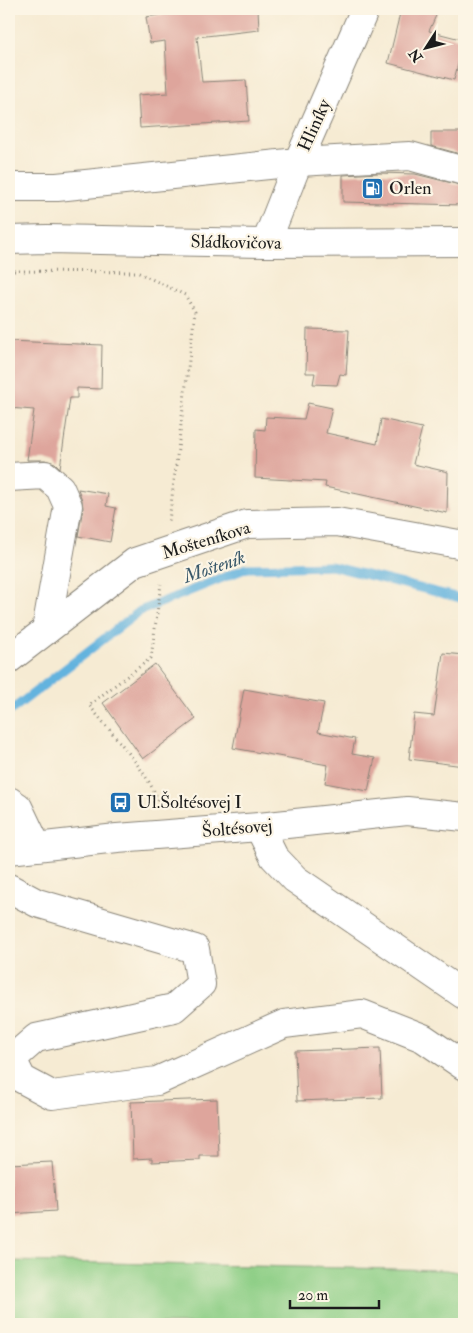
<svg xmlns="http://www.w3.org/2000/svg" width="473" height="1333" font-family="'IM FELL Double Pica',serif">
<rect width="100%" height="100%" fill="#fcf5e5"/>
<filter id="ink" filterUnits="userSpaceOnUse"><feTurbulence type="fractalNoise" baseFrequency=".02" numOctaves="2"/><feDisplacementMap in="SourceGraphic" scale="10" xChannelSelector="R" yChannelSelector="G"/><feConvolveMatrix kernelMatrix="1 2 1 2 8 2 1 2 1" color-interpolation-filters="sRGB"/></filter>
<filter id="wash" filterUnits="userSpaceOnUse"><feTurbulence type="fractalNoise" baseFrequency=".0096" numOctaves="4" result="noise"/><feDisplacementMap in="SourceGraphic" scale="20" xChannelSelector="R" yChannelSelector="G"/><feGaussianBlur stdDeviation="1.12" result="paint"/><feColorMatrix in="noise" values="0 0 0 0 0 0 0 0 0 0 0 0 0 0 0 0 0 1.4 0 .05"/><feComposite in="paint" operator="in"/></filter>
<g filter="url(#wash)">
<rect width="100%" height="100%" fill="#f6ebd3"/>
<path fill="#8fcf87" stroke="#567652" d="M 9,1261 L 446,1270 L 464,1273 L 464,1324 L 9,1324 Z"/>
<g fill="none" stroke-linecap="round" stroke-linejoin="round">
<path stroke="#64b3de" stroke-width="9" d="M 9,712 L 140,611 L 247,568 L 331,566 L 464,599"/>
</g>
<g id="blocks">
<g fill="#dea59c">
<path d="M 195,9 L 258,9 L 259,30 L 197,37 L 202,82 L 246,80 L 249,121 L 140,128 L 138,95 L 168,93 L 165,41 L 150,43 L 146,17 Z"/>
<path d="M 401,9 L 439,9 L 429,31 L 464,40 L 454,80 L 388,63 Z"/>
<path d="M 431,132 L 464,132 L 464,155 L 431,146 Z"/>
<path d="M 378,173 L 415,174 L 464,186 L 464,205 L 343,202 L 343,175 Z"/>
<path d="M 307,329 L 349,330 L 346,375 L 340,374 L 337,385 L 313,384 L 315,373 L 306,373 Z"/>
<path d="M 9,341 L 102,345 L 101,389 L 77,388 L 77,398 L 70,398 L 60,468 L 55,463 L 45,460 L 27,460 L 34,410 L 9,408 Z"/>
<path d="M 308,403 L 332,408 L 326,433 L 377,444 L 381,419 L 422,428 L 413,464 L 448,472 L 447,513 L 325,487 L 326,482 L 255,478 L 256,429 L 265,430 L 266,417 L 304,419 Z"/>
<path d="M 78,489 L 108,494 L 106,506 L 116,508 L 110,542 L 78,536 L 83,508 L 82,500 Z"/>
<path d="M 443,653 L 464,655 L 464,766 L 409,759 L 414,714 L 434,716 Z"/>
<path d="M 155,664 L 196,719 L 143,759 L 103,703 Z"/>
<path d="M 244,689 L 324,703 L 318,732 L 355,739 L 352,754 L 375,758 L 368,791 L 325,783 L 328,765 L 233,748 Z"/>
<path d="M 380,1048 L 382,1098 L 297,1101 L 295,1051 Z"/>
<path d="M 217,1099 L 219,1156 L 200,1156 L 200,1160 L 152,1162 L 152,1158 L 133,1159 L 131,1102 Z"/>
<path d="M 52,1162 L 56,1211 L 9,1214 L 9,1164 Z"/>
</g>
</g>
</g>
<g filter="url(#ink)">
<use href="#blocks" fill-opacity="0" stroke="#898478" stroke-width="1"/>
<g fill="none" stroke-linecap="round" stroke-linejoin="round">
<defs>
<g id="minor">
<path d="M 9,187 L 57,187 L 298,162 L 410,156 L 464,171"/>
<path d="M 266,243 L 298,162 L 365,9"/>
<path d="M 9,477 L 45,475 L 60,488 L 68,506 L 46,630"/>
<path d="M 9,659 L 135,562 L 247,524 L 337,522 L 464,545"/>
<path d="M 9,801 L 18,807 L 37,847"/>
<path d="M 259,827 L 274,857 L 295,879 L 464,995"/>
<path d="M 9,850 L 117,838 L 259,827 L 407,811 L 464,817"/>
<path d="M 9,888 L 37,903 L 195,949 L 201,984 L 174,1008 L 36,1038 L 12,1059 L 22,1079 L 52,1095 L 157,1081 L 284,1024 L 362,1014 L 423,1038 L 464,1066"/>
</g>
<path id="major" d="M 9,240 L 47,239 L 266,243 L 464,242"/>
</defs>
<use href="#minor" stroke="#898478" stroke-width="30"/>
<use href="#major" stroke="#898478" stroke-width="30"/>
<g stroke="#898478" stroke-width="3" stroke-dasharray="1 4" stroke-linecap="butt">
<path d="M 14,271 L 137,272 L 185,295 L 195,312 L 169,521"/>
<path d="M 159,805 C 154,778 107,728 89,705 L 151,658 L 161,584"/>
</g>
<use href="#minor" stroke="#fff" stroke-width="28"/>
<use href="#major" stroke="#fff" stroke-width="28"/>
</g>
</g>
<defs>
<symbol id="fuel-square" viewBox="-11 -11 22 22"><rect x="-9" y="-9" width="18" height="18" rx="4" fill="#1f6fb2" stroke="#fcf5e5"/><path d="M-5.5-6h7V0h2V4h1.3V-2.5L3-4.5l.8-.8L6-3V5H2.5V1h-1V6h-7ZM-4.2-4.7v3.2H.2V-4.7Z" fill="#fff"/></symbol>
<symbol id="bus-square" viewBox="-11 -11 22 22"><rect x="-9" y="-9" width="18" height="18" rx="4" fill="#1f6fb2" stroke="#fcf5e5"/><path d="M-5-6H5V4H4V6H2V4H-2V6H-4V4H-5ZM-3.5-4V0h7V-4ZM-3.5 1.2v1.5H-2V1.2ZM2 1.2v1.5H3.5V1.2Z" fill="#fff"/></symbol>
</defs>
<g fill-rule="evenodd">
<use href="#fuel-square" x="360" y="176" width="25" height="25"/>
<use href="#bus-square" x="108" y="790" width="25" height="25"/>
</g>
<g text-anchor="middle" stroke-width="4.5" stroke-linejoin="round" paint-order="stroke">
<g font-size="18" fill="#1c1c1c" stroke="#fcf5e5">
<text transform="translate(314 125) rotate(-66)" y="6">Hliníky</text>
<text transform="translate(236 242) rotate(1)" y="6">Sládkovičova</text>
<text transform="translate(206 540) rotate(-17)" y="6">Mošteníkova</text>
<text transform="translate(237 828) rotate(-5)" y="6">Šoltésovej</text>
</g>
<g font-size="18" fill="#1c1c1c" stroke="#fcf5e5" text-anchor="start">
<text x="389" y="194">Orlen</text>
<text x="137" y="808">Ul.Šoltésovej I</text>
</g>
<g font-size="19" font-style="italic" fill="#39586a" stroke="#fcf5e5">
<text transform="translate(214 566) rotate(-19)" y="7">Mošteník</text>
</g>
</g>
<rect width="473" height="1333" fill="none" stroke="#fcf5e5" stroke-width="30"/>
<g transform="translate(426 48) rotate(234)" stroke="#fcf5e5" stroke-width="4" paint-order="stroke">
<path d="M0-4L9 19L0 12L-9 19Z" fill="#1c1c1c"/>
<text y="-8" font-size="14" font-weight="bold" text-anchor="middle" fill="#1c1c1c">N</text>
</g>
<path d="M290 1300v8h89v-8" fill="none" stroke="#1c1c1c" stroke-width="2.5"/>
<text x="298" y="1300" font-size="15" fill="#1c1c1c" stroke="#fcf5e5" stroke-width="4" paint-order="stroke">20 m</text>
</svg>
